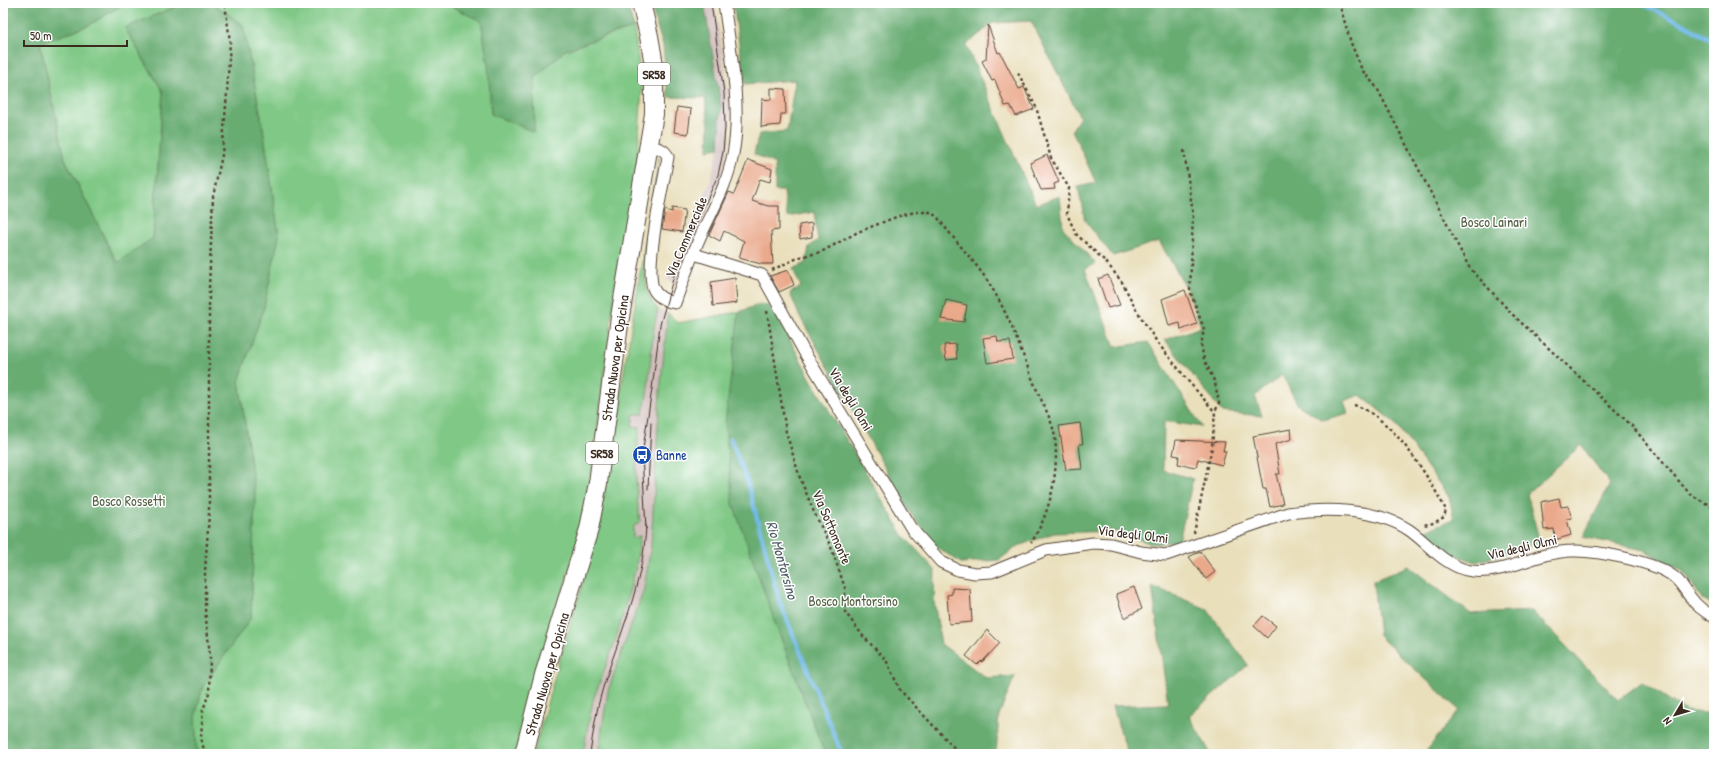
<svg xmlns="http://www.w3.org/2000/svg" width="1717" height="757" font-family="'Patrick Hand',sans-serif">
<rect width="100%" height="100%" fill="#fff"/>
<filter id="ink" filterUnits="userSpaceOnUse"><feTurbulence type="fractalNoise" baseFrequency=".025" numOctaves="2"/><feDisplacementMap in="SourceGraphic" scale="8" xChannelSelector="R" yChannelSelector="G"/><feConvolveMatrix kernelMatrix="1 2 1 2 8 2 1 2 1" color-interpolation-filters="sRGB"/></filter>
<filter id="wash" filterUnits="userSpaceOnUse"><feTurbulence type="fractalNoise" baseFrequency=".012" numOctaves="4" result="noise"/><feDisplacementMap in="SourceGraphic" scale="16" xChannelSelector="R" yChannelSelector="G"/><feGaussianBlur stdDeviation="0.9" result="paint"/><feColorMatrix in="noise" values="0 0 0 0 0 0 0 0 0 0 0 0 0 0 0 0 0 1.4 0 .05"/><feComposite in="paint" operator="in"/></filter>
<g filter="url(#wash)">
<rect width="100%" height="100%" fill="#e9dfbb"/>
<g fill="#d1bfbd">
<path d="M 704,3 L 715,3 L 730,101 L 730,139 L 723,175 L 677,285 L 667,279 L 709,185 L 719,148 L 708,25 Z"/>
<path d="M 658,309 L 668,313 L 666,320 L 651,546 L 644,589 L 608,691 L 598,754 L 583,754 L 593,700 L 617,636 L 636,567 L 639,537 L 633,539 L 633,527 L 640,522 L 636,492 L 635,461 L 640,427 L 632,426 L 634,414 L 646,401 L 651,350 Z"/>
</g>
<g fill="#7fc885" stroke="#5d7952">
<path d="M 125,3 L 184,3 L 125,28 L 163,92 L 153,238 L 117,263 L 65,159 L 40,43 L 89,25 Z"/>
<path d="M 212,3 L 444,3 L 481,20 L 488,64 L 533,132 L 535,78 L 565,50 L 602,37 L 634,28 L 642,87 L 637,168 L 617,277 L 593,464 L 578,539 L 516,754 L 197,754 L 195,717 L 203,686 L 251,617 L 255,494 L 239,381 L 264,307 L 279,236 L 263,128 L 243,25 Z"/>
<path d="M 659,157 C 660,193 628,285 658,309 C 649,343 652,380 643,414 L 634,414 L 632,426 L 640,427 C 635,461 635,487 640,522 L 633,527 L 633,538 L 640,536 L 636,567 L 617,636 L 593,700 L 583,754 L 533,754 L 557,668 L 584,579 L 601,511 Z"/>
<path d="M 739,312 L 734,357 L 774,620 L 825,754 L 598,754 L 608,691 L 644,589 L 651,546 L 660,391 L 668,313 L 678,323 Z"/>
</g>
<g fill="#67ac72" stroke="#516b48">
<path d="M 3,3 L 125,3 L 89,25 L 40,43 L 65,159 L 117,263 L 153,238 L 163,92 L 125,28 L 184,3 L 212,3 L 243,25 L 263,128 L 279,236 L 264,307 L 239,381 L 255,494 L 251,618 L 203,686 L 195,717 L 197,754 L 3,754 Z"/>
<path d="M 444,3 L 627,3 L 634,28 L 602,37 L 565,50 L 535,78 L 534,132 L 491,114 L 488,64 L 481,21 Z"/>
<path d="M 650,3 L 704,3 L 721,105 L 719,148 L 708,150 L 709,126 L 705,98 L 668,97 L 663,46 Z"/>
<path d="M 733,3 L 780,3 L 791,9 L 794,3 L 1714,3 L 1714,606 L 1703,600 L 1684,572 L 1644,550 L 1583,537 L 1610,484 L 1581,445 L 1527,494 L 1540,543 L 1476,562 L 1452,554 L 1424,531 L 1454,519 L 1449,497 L 1395,423 L 1360,395 L 1344,401 L 1348,413 L 1323,420 L 1298,405 L 1282,375 L 1255,396 L 1262,416 L 1222,412 L 1165,340 L 1201,327 L 1186,287 L 1159,241 L 1113,256 L 1085,221 L 1078,187 L 1096,183 L 1072,130 L 1080,117 L 1031,21 L 993,23 L 966,45 L 1036,205 L 1060,196 L 1063,228 L 1096,264 L 1085,269 L 1115,347 L 1148,342 L 1202,427 L 1164,421 L 1163,470 L 1193,479 L 1179,541 L 1152,544 L 1113,531 L 1054,533 L 1018,546 L 999,560 L 961,563 L 938,548 L 911,514 L 799,315 L 790,293 L 801,287 L 793,269 L 806,263 L 809,247 L 818,240 L 814,212 L 787,217 L 784,191 L 775,191 L 775,164 L 754,154 L 759,134 L 787,131 L 795,80 L 745,84 Z"/>
<path d="M 760,304 L 769,306 L 782,325 L 814,385 L 903,535 L 935,570 L 934,601 L 941,644 L 986,678 L 1015,676 L 999,715 L 996,754 L 825,754 L 774,620 L 733,504 L 725,423 L 739,312 Z"/>
<path d="M 1408,566 L 1471,614 L 1532,611 L 1618,700 L 1642,682 L 1686,711 L 1714,714 L 1714,754 L 1424,754 L 1459,710 L 1379,636 L 1373,581 Z"/>
<path d="M 1152,586 L 1207,609 L 1248,665 L 1189,716 L 1211,754 L 1128,754 L 1112,706 L 1168,704 Z"/>
</g>
<g fill="none" stroke-linecap="round" stroke-linejoin="round">
<g stroke="#71b9e9" stroke-width="4">
<path d="M 1641,3 C 1654,11 1667,16 1680,22 C 1692,28 1701,37 1714,39"/>
<path d="M 730,438 L 747,481 L 779,600 L 842,754"/>
</g>
</g>
<g id="blocks">
<g fill="#eaa98b">
<path d="M 988,25 L 998,53 L 1000,52 L 1019,89 L 1024,87 L 1034,109 L 1016,116 L 1010,105 L 1005,106 L 995,80 L 992,81 L 982,61 L 986,59 Z"/>
<path d="M 771,88 L 785,89 L 786,114 L 781,114 L 780,125 L 761,127 L 762,99 L 771,100 Z"/>
<path d="M 677,107 L 691,109 L 688,134 L 674,132 Z"/>
<path d="M 1047,155 L 1059,182 L 1054,184 L 1055,189 L 1041,190 L 1030,163 Z"/>
<path d="M 748,160 L 772,169 L 770,182 L 760,179 L 752,201 L 768,206 L 779,206 L 779,230 L 771,231 L 773,264 L 761,264 L 739,258 L 744,241 L 724,231 L 720,241 L 709,235 L 729,192 L 734,194 Z"/>
<path d="M 672,208 L 685,210 L 682,232 L 662,229 L 665,210 L 672,212 Z"/>
<path d="M 812,223 L 812,237 L 800,239 L 799,225 Z"/>
<path d="M 788,270 L 794,285 L 779,292 L 770,276 Z"/>
<path d="M 1108,275 L 1120,305 L 1108,308 L 1098,279 Z"/>
<path d="M 735,278 L 737,303 L 713,306 L 711,282 Z"/>
<path d="M 1185,290 L 1197,324 L 1181,330 L 1180,323 L 1169,326 L 1162,299 Z"/>
<path d="M 946,300 L 967,305 L 964,322 L 941,319 Z"/>
<path d="M 997,336 L 998,342 L 1010,341 L 1013,359 L 987,363 L 983,338 Z"/>
<path d="M 956,344 L 957,359 L 946,360 L 944,345 Z"/>
<path d="M 1080,423 L 1083,444 L 1079,444 L 1082,469 L 1066,470 L 1059,426 Z"/>
<path d="M 1291,429 L 1292,439 L 1275,444 L 1280,474 L 1276,474 L 1283,504 L 1270,507 L 1266,489 L 1263,489 L 1253,436 Z"/>
<path d="M 1176,440 L 1225,442 L 1223,451 L 1226,451 L 1222,465 L 1198,459 L 1196,467 L 1178,464 L 1179,456 L 1173,455 Z"/>
<path d="M 1559,498 L 1561,507 L 1568,506 L 1572,518 L 1567,519 L 1571,535 L 1555,540 L 1554,529 L 1544,530 L 1541,502 Z"/>
<path d="M 1200,551 L 1215,572 L 1206,579 L 1189,557 Z"/>
<path d="M 1134,587 L 1142,609 L 1124,618 L 1116,594 Z"/>
<path d="M 952,588 L 970,589 L 972,622 L 949,624 L 947,595 L 952,594 Z"/>
<path d="M 1263,616 L 1276,626 L 1267,638 L 1254,626 Z"/>
<path d="M 987,630 L 1000,643 L 982,662 L 981,661 L 977,665 L 966,656 Z"/>
</g>
</g>
</g>
<g filter="url(#ink)">
<use href="#blocks" fill-opacity="0" stroke="#554536" stroke-width="1"/>
<g fill="none" stroke-linecap="round" stroke-linejoin="round">
<defs>
<g id="minor">
<path d="M 650,146 C 658,148 665,149 668,157 C 663,186 645,263 653,288 C 657,297 666,301 675,303 C 683,280 691,257 701,235 C 713,209 728,183 733,154 C 742,109 730,48 724,3"/>
<path d="M 694,254 L 762,275 L 806,355 L 911,528 L 941,562 L 958,570 L 975,573 L 992,572 L 1046,550 L 1093,543 L 1111,544 L 1141,552 L 1166,555 L 1288,513 C 1326,508 1376,508 1409,530 C 1428,543 1443,564 1466,570 C 1493,576 1520,562 1545,555 C 1554,553 1563,551 1572,551 C 1596,550 1656,562 1674,577 C 1682,583 1685,591 1691,598 C 1697,607 1705,612 1714,617"/>
</g>
<path id="primary" d="M 524,754 L 544,675 L 589,529 L 598,483 L 620,317 L 654,114 L 654,65 L 649,36 L 641,3"/>
</defs>
<use href="#minor" stroke="#554536" stroke-width="13"/>
<use href="#primary" stroke="#554536" stroke-width="20"/>
<g stroke="#554536" stroke-width="2.5" stroke-dasharray="3 3" stroke-linecap="butt">
<path d="M 1339,3 L 1351,43 L 1362,70 L 1377,88 L 1469,267 L 1513,315 L 1631,425 L 1690,494 L 1714,508"/>
<path d="M 1018,73 L 1036,107 L 1051,158 L 1069,188 L 1067,214 L 1076,234 L 1106,262 L 1122,282 L 1137,311 L 1157,342 L 1189,382 L 1215,412"/>
<path d="M 1184,150 L 1193,214 L 1190,291 L 1204,329 L 1201,345 L 1204,359 L 1215,383 L 1219,403 L 1215,412 L 1212,447 L 1194,533"/>
<path d="M 772,270 L 800,257 L 821,252 L 858,232 L 896,217 L 915,212 L 931,212 L 938,218 C 952,237 968,254 982,273 C 1007,307 1020,349 1036,388 C 1042,403 1053,421 1055,438 C 1059,473 1050,514 1031,543"/>
<path d="M 767,311 L 786,432 L 800,478 L 814,512 L 831,547 L 845,588 L 845,612 L 863,636 L 886,660 L 900,690 L 960,754"/>
<path d="M 1354,405 C 1393,417 1428,476 1446,510 L 1444,517 L 1434,523 L 1423,525"/>
<path d="M 205,754 L 201,738 L 203,710 L 209,693 L 210,656 L 205,609 L 205,571 L 209,514 L 209,288 L 213,197 L 222,155 L 227,93 L 230,42 L 225,3"/>
</g>
<use href="#minor" stroke="#fff" stroke-width="11"/>
<use href="#primary" stroke="#fff" stroke-width="18"/>
<g stroke="#3b2a1e" stroke-width="1">
<path d="M 648,489 L 651,423"/>
<path d="M 646,529 L 642,455 L 652,389 L 660,325 L 675,272 L 718,175 L 723,152 L 725,128 L 724,93 L 711,3"/>
<path d="M 590,754 C 593,733 596,711 602,691 C 619,635 644,584 646,525"/>
</g>
</g>
</g>
<defs>
<symbol id="bus-disc" viewBox="-11 -11 22 22"><circle r="9.5" fill="#1a4fb4" stroke="#fff"/><path d="M-5-6H5V4H4V6H2V4H-2V6H-4V4H-5ZM-3.5-4V0h7V-4ZM-3.5 1.2v1.5H-2V1.2ZM2 1.2v1.5H3.5V1.2Z" fill="#fff"/></symbol>
</defs>
<g fill-rule="evenodd">
<use href="#bus-disc" x="631" y="444" width="22" height="22"/>
</g>
<g text-anchor="middle" stroke-width="3" stroke-linejoin="round" paint-order="stroke">
<g fill="#fff" stroke="#766a62" stroke-width="1">
<rect x="638" y="63" width="32" height="22" rx="3"/>
<rect x="586" y="442" width="32" height="22" rx="3"/>
</g>
<g font-size="13" font-weight="bold" fill="#3b2a1e">
<text x="654" y="79">SR58</text>
<text x="602" y="458">SR58</text>
</g>
<g font-size="14" fill="#536142" stroke="#fff">
<text x="1494" y="227">Bosco Lainari</text>
<text x="129" y="506">Bosco Rossetti</text>
<text x="853" y="606">Bosco Montorsino</text>
</g>
<g font-size="14" fill="#3b2a1e" stroke="#fff">
<text transform="translate(686 237) rotate(-67)" y="5">Via Commerciale</text>
<text transform="translate(615 358) rotate(-82)" y="5">Strada Nuova per Opicina</text>
<text transform="translate(851 399) rotate(59)" y="5">Via degli Olmi</text>
<text transform="translate(832 527) rotate(67)" y="5">Via Sottomonte</text>
<text transform="translate(1133 534) rotate(7)" y="5">Via degli Olmi</text>
<text transform="translate(1522 547) rotate(-13)" y="5">Via degli Olmi</text>
<text transform="translate(547 674) rotate(-74)" y="5">Strada Nuova per Opicina</text>
</g>
<g font-size="14" fill="#164399" stroke="#fff" text-anchor="start">
<text x="656" y="460">Banne</text>
</g>
<g font-size="15" font-style="italic" fill="#4e5c65" stroke="#fff">
<text transform="translate(782 560) rotate(74)" y="5">Rio Montorsino</text>
</g>
</g>
<rect width="1717" height="757" fill="none" stroke="#fff" stroke-width="16"/>
<g transform="translate(1675 715) rotate(232)" stroke="#ffffff" stroke-width="3" paint-order="stroke">
<path d="M0-3L7 15L0 10L-7 15Z" fill="#3b2a1e"/>
<text y="-6" font-size="11" font-weight="bold" text-anchor="middle" fill="#3b2a1e">N</text>
</g>
<path d="M24 40v6h103v-6" fill="none" stroke="#3b2a1e" stroke-width="2"/>
<text x="30" y="40" font-size="12" fill="#3b2a1e" stroke="#ffffff" stroke-width="3" paint-order="stroke">50 m</text>
</svg>
